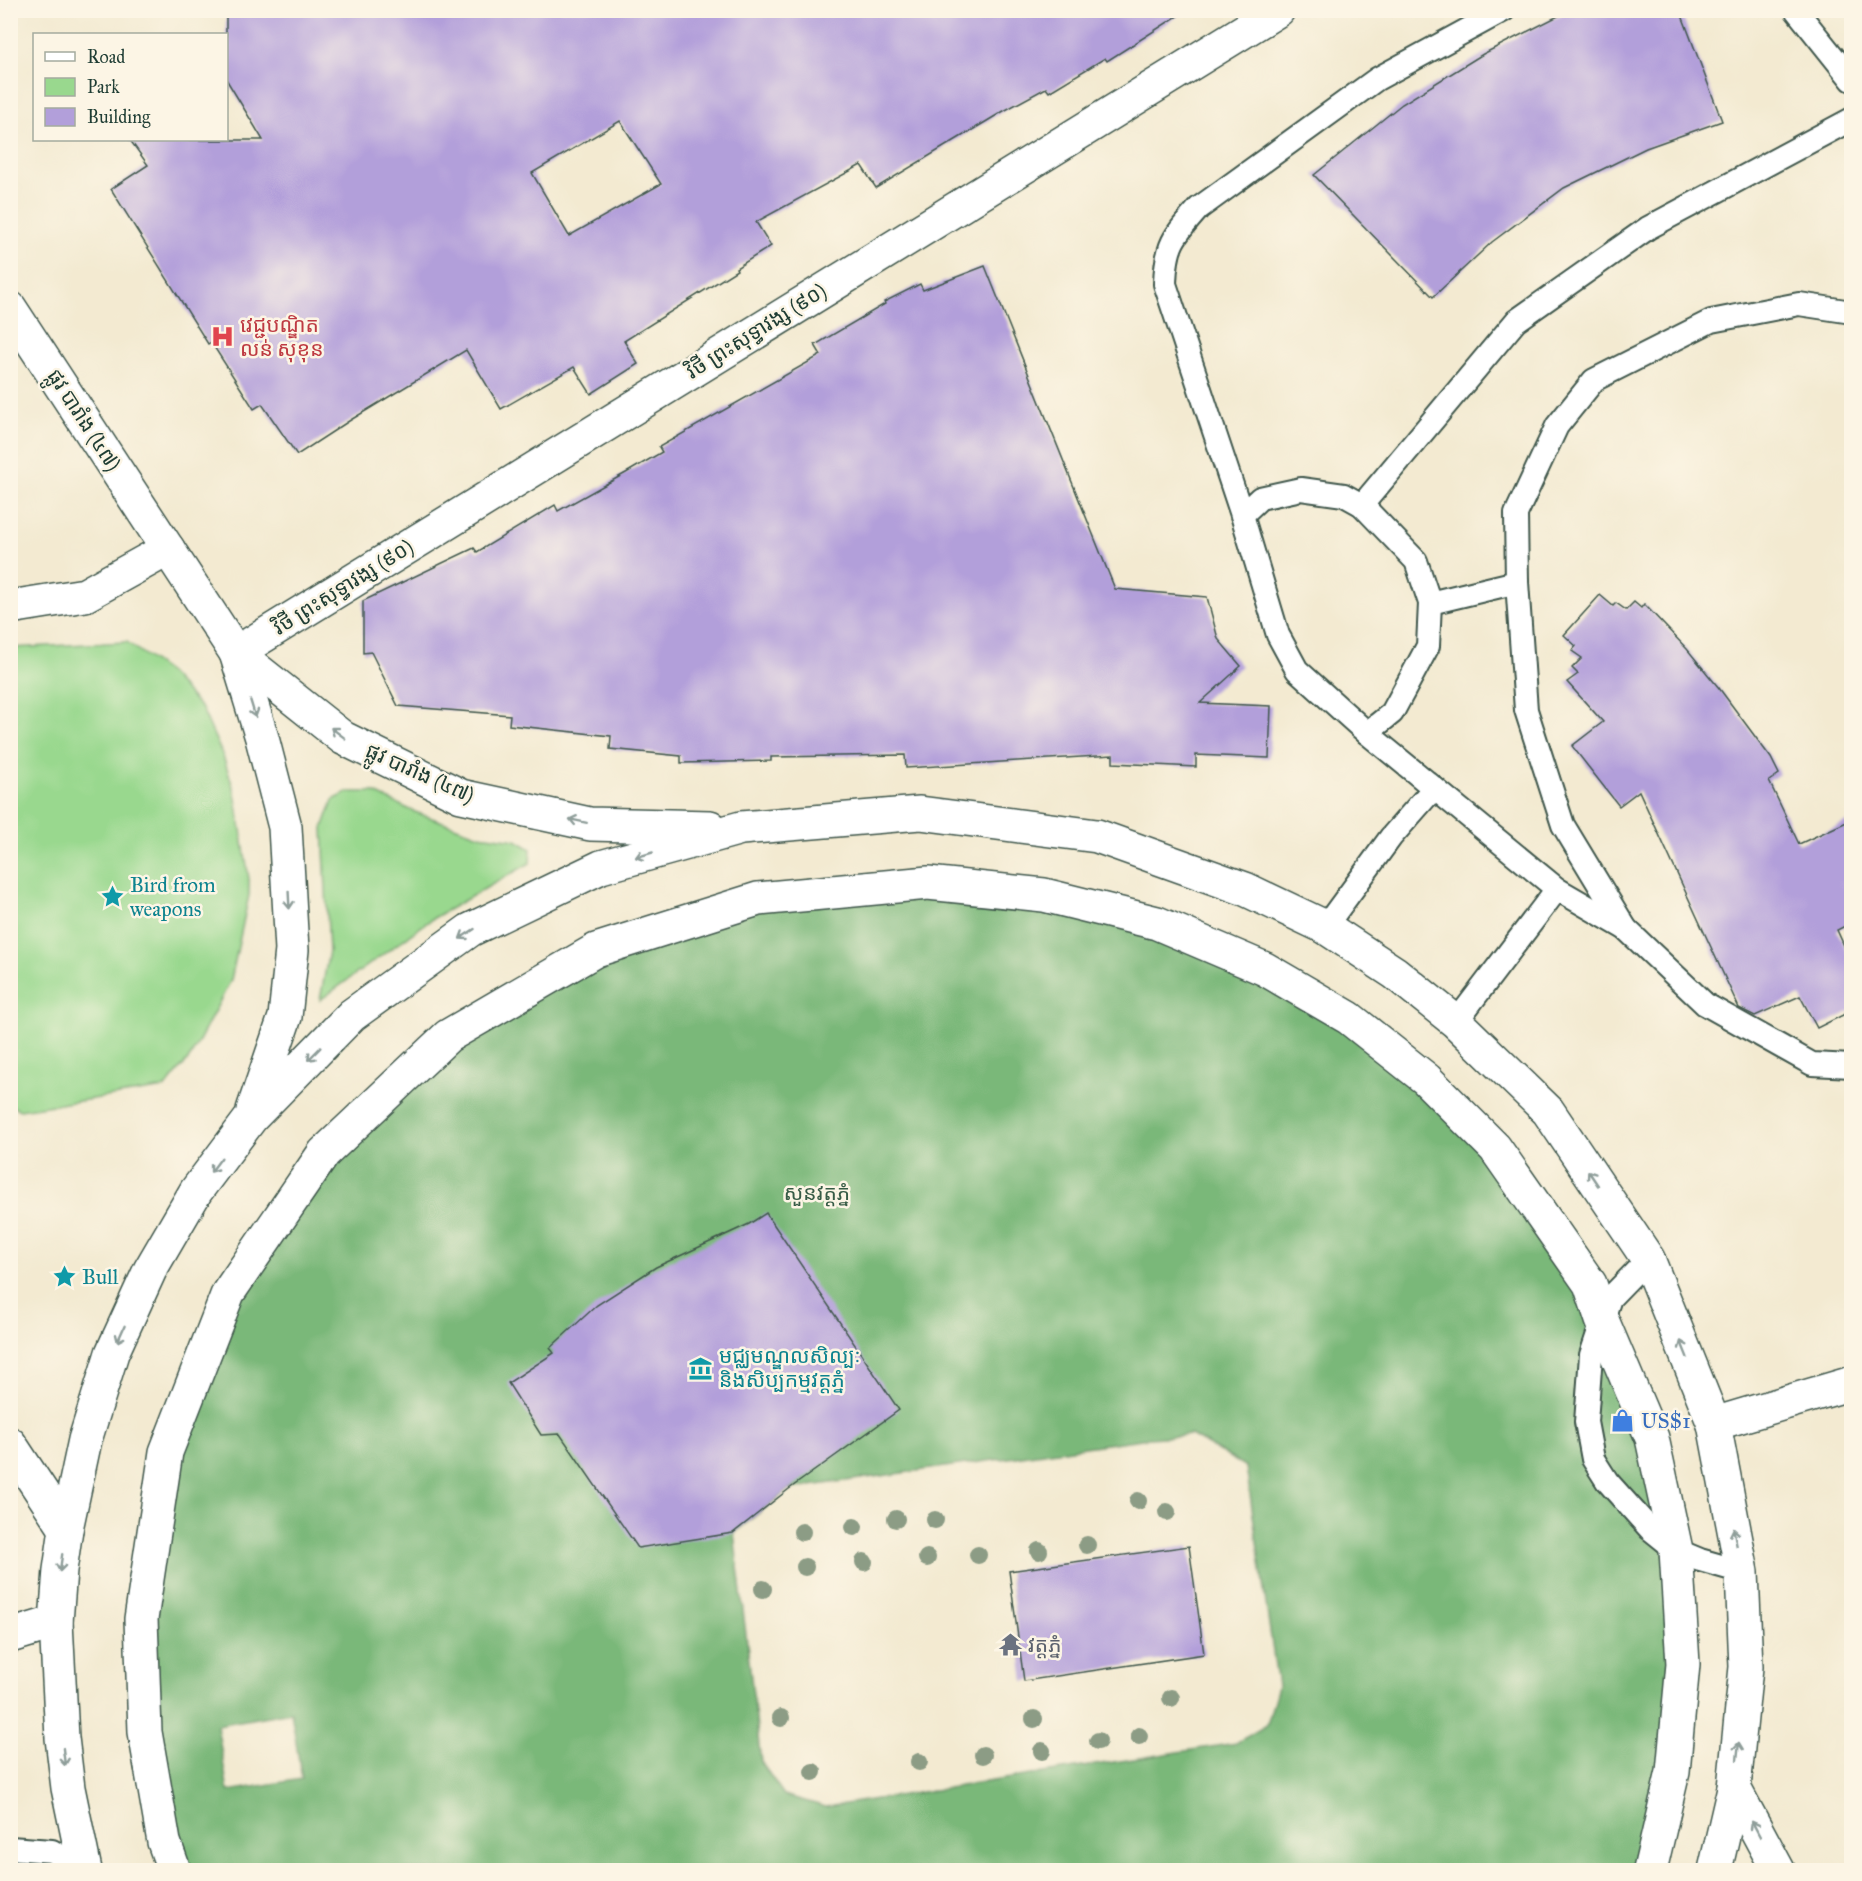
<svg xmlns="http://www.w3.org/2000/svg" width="1862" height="1881" font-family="'IM FELL Great Primer','Noto Sans Khmer',serif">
<rect width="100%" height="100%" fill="#fcf5e5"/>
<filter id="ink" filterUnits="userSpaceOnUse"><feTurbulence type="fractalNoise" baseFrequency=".0167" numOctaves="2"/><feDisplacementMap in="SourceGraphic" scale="12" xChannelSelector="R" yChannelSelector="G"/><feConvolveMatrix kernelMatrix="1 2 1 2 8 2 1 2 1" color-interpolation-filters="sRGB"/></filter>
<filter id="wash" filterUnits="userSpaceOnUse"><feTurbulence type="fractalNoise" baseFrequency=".008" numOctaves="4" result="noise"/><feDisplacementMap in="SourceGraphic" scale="24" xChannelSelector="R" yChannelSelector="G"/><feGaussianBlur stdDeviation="1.35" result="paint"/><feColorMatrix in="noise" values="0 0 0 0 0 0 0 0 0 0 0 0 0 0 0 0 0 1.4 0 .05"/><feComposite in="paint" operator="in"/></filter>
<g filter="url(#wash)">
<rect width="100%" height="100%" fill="#f3ead1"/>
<g fill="#99d88e" stroke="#5c8a61" stroke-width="1.5">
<path d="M 127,642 L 169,673 L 202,709 L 223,756 L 235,793 L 249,879 L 249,895 L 231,980 L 191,1056 L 165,1088 L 20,1110 L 10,1105 L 11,648 Z"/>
<path d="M 349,792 L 373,792 L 415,812 L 479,835 L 516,840 L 531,849 L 530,863 L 432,919 L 320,1000 L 329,951 L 323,828 L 333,800 Z"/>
</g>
<path fill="#7ab879" stroke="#4c7a56" stroke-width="1.5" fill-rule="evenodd" d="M 928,892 L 1043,903 L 1155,931 L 1344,1025 L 1488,1154 L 1582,1288 L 1645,1440 L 1668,1551 L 1674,1664 L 1641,1870 L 183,1870 L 173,1840 L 149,1619 L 174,1453 L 236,1297 L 331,1158 L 454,1044 L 599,958 L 760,907 ZM 1191,1435 L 1246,1467 L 1278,1686 L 1267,1725 L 1236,1743 L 826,1807 L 784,1795 L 761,1762 L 734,1533 L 789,1489 L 1149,1438 ZM 291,1712 L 302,1779 L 228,1791 L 217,1725 Z"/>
<g id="blocks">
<g fill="#b29fda" fill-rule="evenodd">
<path d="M 226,10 L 1187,10 L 1107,61 L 1105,58 L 1049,92 L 1046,88 L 1002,112 L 876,188 L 861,165 L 756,222 L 771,246 L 736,268 L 737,270 L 624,341 L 638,364 L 591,394 L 574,367 L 501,409 L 466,350 L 349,421 L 297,455 L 262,404 L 254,409 L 211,342 L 208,344 L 111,189 L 148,165 L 130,140 L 263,140 L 226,79 ZM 620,121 L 661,184 L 569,236 L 532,173 Z"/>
<path d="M 1570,10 L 1680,10 L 1722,121 L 1646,148 L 1564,188 L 1492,242 L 1433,297 L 1314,175 L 1402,104 L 1483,54 Z"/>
<path d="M 985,266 L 1115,589 L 1207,597 L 1218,639 L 1241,666 L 1200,703 L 1271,706 L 1269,758 L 1196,755 L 1196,767 L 1113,763 L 1113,755 L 906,768 L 905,755 L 771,757 L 771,761 L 681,763 L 681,756 L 610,749 L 611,736 L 509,725 L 510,715 L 398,706 L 371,652 L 363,653 L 363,601 L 474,548 L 477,552 L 555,505 L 558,511 L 626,473 L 662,452 L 659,447 L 821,355 L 815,345 L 885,304 L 884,302 L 920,284 L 923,290 Z"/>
<path d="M 1600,595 L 1613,606 L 1616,603 L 1626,610 L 1634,602 L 1641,608 L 1644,604 L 1687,649 L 1719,688 L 1771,758 L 1779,774 L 1769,781 L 1799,844 L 1851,820 L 1851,923 L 1837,930 L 1851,961 L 1851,1011 L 1817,1028 L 1800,996 L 1755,1016 L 1739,1008 L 1639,791 L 1619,806 L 1572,746 L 1603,722 L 1567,682 L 1578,674 L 1572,668 L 1582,658 L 1572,651 L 1576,646 L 1564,635 Z"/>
<path d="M 766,1213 L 899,1410 L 789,1489 L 733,1533 L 638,1548 L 560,1434 L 541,1435 L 508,1383 L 554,1353 L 550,1348 L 597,1305 L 656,1267 L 749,1224 Z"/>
<path d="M 1189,1546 L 1204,1654 L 1024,1681 L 1009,1571 Z"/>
</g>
</g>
</g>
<g filter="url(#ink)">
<use href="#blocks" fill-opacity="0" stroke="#3f574c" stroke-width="1.5"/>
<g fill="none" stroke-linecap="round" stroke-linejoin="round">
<defs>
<g id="service">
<path d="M 1504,10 L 1377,79 L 1199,208 C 1173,237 1166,245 1165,284 L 1242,515 L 1278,635 L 1297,670 L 1367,733 L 1557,889 L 1626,929"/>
<path d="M 1796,10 L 1852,80"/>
<path d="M 1852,312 L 1799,304 L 1711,321 L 1594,380 L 1557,426 L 1516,514 L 1517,582 L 1526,710 L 1563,825 L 1626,929 L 1705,1004 L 1812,1064 L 1852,1066"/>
<path d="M 1362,505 L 1516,321 L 1648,228 L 1852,119"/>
<path d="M 1242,515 L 1260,498 L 1301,489 L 1344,495 L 1362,505 L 1416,561 L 1430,603 L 1428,646 L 1392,713 L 1367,733"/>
<path d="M 1430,603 L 1517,582"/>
<path d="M 1325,927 L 1391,837 L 1434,788"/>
<path d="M 1456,1022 L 1557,889"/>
<path d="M 1648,1259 L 1610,1298 L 1591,1355 L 1586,1422 L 1593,1459 L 1607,1481 L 1650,1529 L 1676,1550 L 1700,1560 L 1742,1572"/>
<path d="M 10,1848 L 52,1851 L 84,1870"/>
</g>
<path id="pedestrian" d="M 174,1870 L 164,1842 L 145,1732 L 141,1619 L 166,1452 L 228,1293 L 324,1153 L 448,1036 L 596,950 L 758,899 L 928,883 L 1044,895 L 1157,923 L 1265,969 L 1349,1018 L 1426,1079 L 1495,1148 L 1590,1284 L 1602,1320 L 1652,1438 L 1676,1550 L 1683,1664 L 1673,1772 L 1650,1870"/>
<g id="minor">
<path d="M 10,607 L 85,595 L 168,549"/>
<path d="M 236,653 L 1278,10"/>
<path d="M 10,1444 L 66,1529"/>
<path d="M 10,1636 L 56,1622"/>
</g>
<g id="tertiary">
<path d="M 1714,1424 L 1852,1383"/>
<path d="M 1734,1788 L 1778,1870"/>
</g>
<g id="secondary">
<path d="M 10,308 L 236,653 L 262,738 L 285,827 L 292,950 L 285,1017 L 253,1110"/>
<path d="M 236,653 L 343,738 L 461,796 L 590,824 L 710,827"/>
<path d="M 85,1870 L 68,1788 L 62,1738 L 56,1622 L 60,1570 L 66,1529 L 85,1440 L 112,1353 L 150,1270 L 196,1191 L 251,1118 L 352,1015 L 470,930 L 601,867 L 741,828 L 920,813 L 1097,836 L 1245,889 L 1325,927 L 1395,973 L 1456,1022 L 1548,1111 L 1648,1259 L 1714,1424 L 1742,1572 L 1746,1667 L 1734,1788 L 1715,1870"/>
</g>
</defs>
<use href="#service" stroke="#3f574c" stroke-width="26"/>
<use href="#pedestrian" stroke="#3f574c" stroke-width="36"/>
<use href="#minor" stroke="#3f574c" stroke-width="36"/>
<use href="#tertiary" stroke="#3f574c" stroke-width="36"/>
<use href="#secondary" stroke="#3f574c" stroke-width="36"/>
<use href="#service" stroke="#fff" stroke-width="22"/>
<use href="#pedestrian" stroke="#fff" stroke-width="33"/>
<use href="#minor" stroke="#fff" stroke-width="33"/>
<use href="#tertiary" stroke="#fff" stroke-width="33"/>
<use href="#secondary" stroke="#fff" stroke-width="33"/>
</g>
<g fill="#8c9c85">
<circle cx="1138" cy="1501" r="9"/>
<circle cx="1167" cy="1512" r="9"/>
<circle cx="896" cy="1519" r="9"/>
<circle cx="935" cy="1520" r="9"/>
<circle cx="854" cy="1527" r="9"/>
<circle cx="802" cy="1532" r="9"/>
<circle cx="1087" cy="1545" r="9"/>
<circle cx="1039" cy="1551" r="9"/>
<circle cx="978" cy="1555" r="9"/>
<circle cx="927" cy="1558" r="9"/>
<circle cx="864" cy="1562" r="9"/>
<circle cx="805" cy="1567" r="9"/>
<circle cx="763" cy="1589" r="9"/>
<circle cx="1171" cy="1698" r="9"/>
<circle cx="781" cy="1718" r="9"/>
<circle cx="1034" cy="1719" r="9"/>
<circle cx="1139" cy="1736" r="9"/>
<circle cx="1098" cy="1741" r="9"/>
<circle cx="1042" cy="1751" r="9"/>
<circle cx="983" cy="1755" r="9"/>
<circle cx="919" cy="1762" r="9"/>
<circle cx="813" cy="1772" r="9"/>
</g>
<defs><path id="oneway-shaft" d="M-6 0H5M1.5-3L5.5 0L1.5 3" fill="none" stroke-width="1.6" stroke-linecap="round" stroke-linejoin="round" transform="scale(1.5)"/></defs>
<g stroke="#8f9e9a">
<use href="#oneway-shaft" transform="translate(253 709) rotate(73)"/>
<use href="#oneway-shaft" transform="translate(338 733) rotate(-143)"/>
<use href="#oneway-shaft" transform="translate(578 821) rotate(-168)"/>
<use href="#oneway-shaft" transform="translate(644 855) rotate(164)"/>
<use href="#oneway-shaft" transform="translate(289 900) rotate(87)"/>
<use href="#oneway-shaft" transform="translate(467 934) rotate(147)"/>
<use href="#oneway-shaft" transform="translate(314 1054) rotate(135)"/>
<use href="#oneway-shaft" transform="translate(216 1165) rotate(127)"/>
<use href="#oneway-shaft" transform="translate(1593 1178) rotate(-124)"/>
<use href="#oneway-shaft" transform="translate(121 1334) rotate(114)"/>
<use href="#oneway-shaft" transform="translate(1684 1349) rotate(-112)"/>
<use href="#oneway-shaft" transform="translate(1735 1537) rotate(-101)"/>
<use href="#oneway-shaft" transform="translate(61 1563) rotate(98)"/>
<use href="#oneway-shaft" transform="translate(1738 1751) rotate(-84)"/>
<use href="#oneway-shaft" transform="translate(64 1757) rotate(83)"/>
<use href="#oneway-shaft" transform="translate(1756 1829) rotate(-118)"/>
</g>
</g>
<defs>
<symbol id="hospital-bare" viewBox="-9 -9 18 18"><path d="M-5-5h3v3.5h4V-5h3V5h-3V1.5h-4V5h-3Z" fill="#e0444e" stroke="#fcf5e5" stroke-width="2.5" paint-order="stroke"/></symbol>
<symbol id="sight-bare" viewBox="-9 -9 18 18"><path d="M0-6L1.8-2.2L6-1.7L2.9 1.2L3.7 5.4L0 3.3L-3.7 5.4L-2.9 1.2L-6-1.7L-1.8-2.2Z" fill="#0f9aa8" stroke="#fcf5e5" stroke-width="2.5" paint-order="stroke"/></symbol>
<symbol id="museum-bare" viewBox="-9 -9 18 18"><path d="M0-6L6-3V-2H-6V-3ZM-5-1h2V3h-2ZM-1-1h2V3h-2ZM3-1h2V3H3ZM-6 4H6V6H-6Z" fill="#0f9aa8" stroke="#fcf5e5" stroke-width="2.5" paint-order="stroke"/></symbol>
<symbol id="shop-bare" viewBox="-9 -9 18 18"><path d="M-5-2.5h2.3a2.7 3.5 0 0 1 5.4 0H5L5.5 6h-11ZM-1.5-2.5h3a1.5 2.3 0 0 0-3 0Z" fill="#3f7fe0" stroke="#fcf5e5" stroke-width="2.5" paint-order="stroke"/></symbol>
<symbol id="temple-bare" viewBox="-9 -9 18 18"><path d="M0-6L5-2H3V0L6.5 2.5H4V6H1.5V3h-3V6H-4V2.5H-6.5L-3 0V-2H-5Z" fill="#6b7280" stroke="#fcf5e5" stroke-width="2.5" paint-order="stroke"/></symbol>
</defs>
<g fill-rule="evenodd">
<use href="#hospital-bare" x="206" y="320" width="33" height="33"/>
<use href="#sight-bare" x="96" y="880" width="33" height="33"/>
<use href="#sight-bare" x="48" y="1260" width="33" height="33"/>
<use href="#museum-bare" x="684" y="1352" width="33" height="33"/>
<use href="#shop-bare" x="1606" y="1404" width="33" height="33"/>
<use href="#temple-bare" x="994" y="1628" width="33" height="33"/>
</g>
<g text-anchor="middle" stroke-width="5" stroke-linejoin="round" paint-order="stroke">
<g font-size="21" fill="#be3a42" stroke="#fcf5e5" text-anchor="start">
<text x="240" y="332">វេជ្ជបណ្ឌិត<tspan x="240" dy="24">លន់ សុខុន</tspan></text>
</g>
<g font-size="21" fill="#1f3d34" stroke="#fcf5e5">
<text transform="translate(756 331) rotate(-32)" y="7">វិថី ព្រះសុទ្ធាវង្ស (៩០)</text>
<text transform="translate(84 420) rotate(57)" y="7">ផ្លូវ បារាំង (៤៧)</text>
<text transform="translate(343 587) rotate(-32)" y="7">វិថី ព្រះសុទ្ធាវង្ស (៩០)</text>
<text transform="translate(420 773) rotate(24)" y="7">ផ្លូវ បារាំង (៤៧)</text>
</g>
<g font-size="21" fill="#0d838f" stroke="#fcf5e5" text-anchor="start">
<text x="130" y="892">Bird from<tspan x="130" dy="24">weapons</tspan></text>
<text x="82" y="1284">Bull</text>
<text x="719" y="1363">មជ្ឈមណ្ឌលសិល្បៈ<tspan x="719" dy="24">និងសិប្បកម្មវត្តភ្នំ</tspan></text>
</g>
<g font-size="21" fill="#375c46" stroke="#fcf5e5">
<text x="817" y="1200">សួនវត្ដភ្នំ</text>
</g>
<g font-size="21" fill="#366cbe" stroke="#fcf5e5" text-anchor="start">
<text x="1641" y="1428">US$1</text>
</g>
<g font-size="21" fill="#5b616d" stroke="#fcf5e5" text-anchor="start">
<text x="1028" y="1652">វត្ដភ្នំ</text>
</g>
</g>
<rect width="1862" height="1881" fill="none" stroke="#fcf5e5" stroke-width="36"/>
<rect x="33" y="33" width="195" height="108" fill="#fcf5e5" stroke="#a4ab9e" stroke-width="1.5"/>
<rect x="45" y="52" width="30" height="9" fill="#ffffff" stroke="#a4ab9e" stroke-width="1.5"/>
<text x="87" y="63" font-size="18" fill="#1f3d34">Road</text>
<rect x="45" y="78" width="30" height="18" fill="#99d88e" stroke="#a4ab9e" stroke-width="1.5"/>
<text x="87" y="93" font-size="18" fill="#1f3d34">Park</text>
<rect x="45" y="108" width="30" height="18" fill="#b29fda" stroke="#a4ab9e" stroke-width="1.5"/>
<text x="87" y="123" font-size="18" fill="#1f3d34">Building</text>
</svg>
